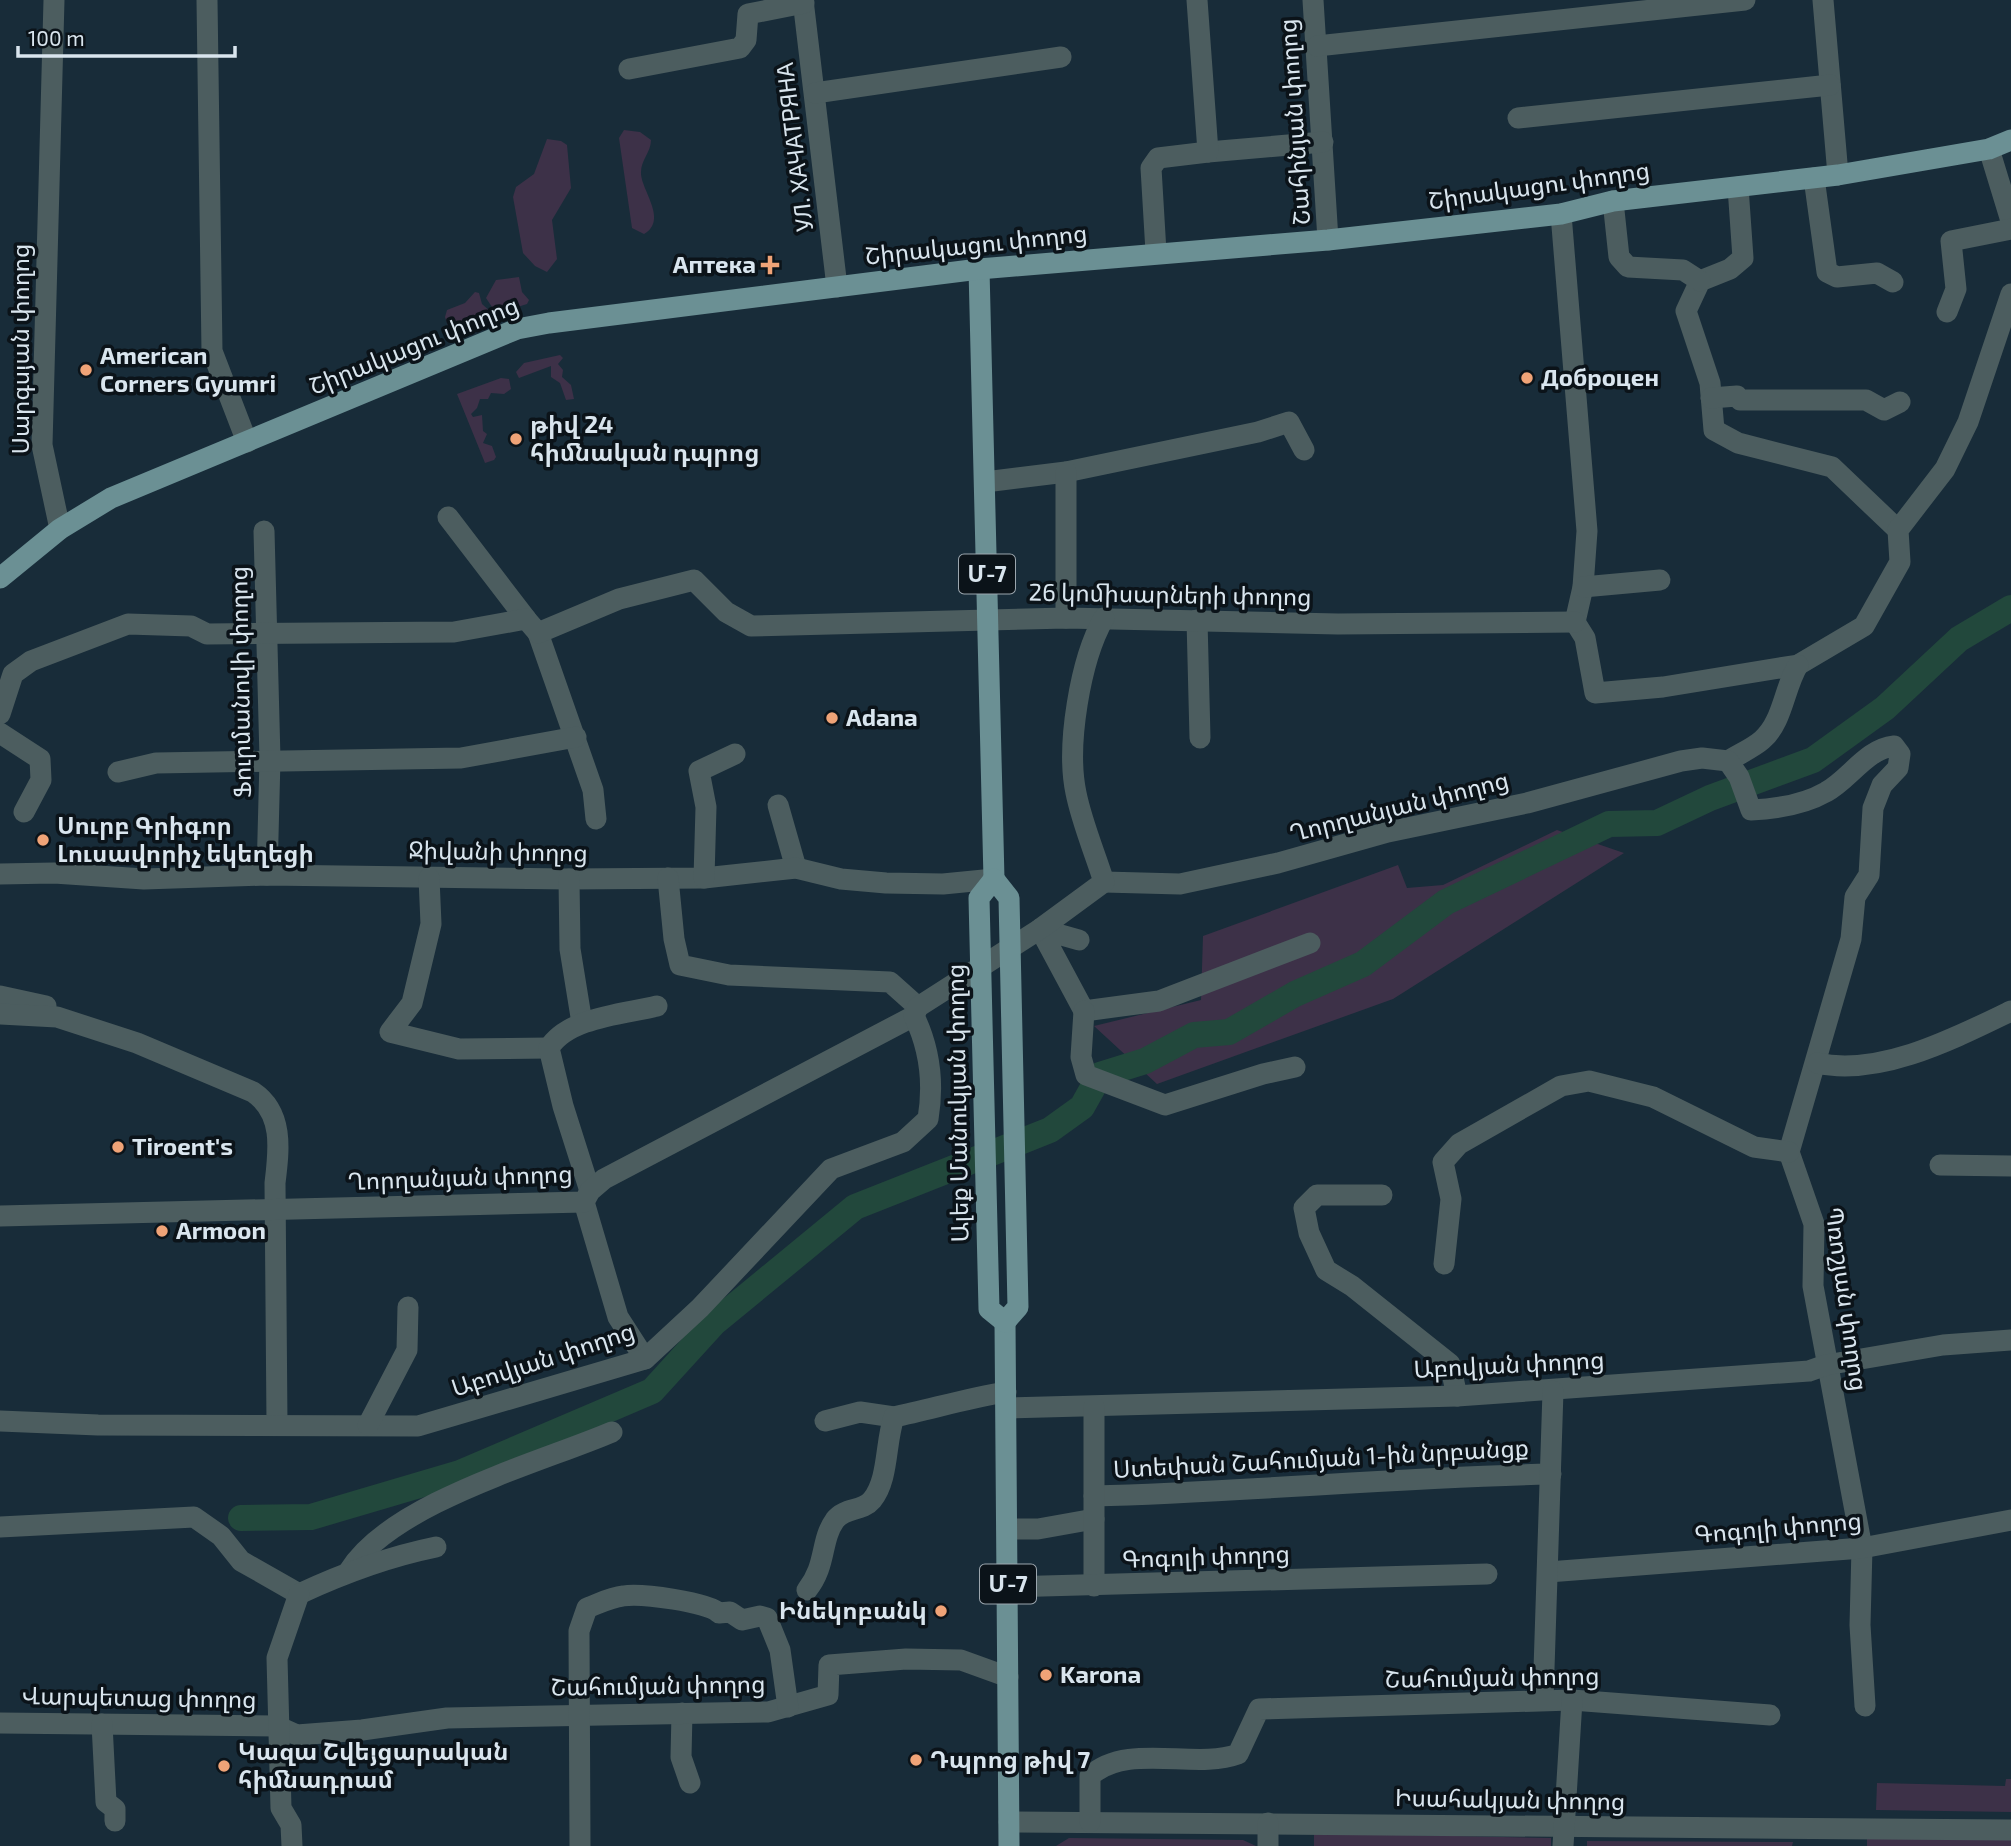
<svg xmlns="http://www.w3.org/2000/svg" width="2011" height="1846" font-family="'Exo 2','Noto Sans Armenian',sans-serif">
<rect width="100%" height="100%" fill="#182c39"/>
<g fill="#3d3148">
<path d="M 624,130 L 640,132 L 651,140 C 651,152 641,160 641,172 C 640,189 669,220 644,234 L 632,228 L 619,138 Z"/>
<path d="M 547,139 L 561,141 L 567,145 L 571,188 L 552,220 L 557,259 L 547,272 L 535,266 L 523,253 L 513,197 L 516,187 L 534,174 Z"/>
<path d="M 519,277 L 522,292 L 529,300 L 527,304 L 502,312 L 494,310 L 486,298 L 496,280 Z"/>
<path d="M 475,292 L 479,293 L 482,304 L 491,312 L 490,318 L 480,323 L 468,319 L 467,328 L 461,334 L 450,332 L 445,317 L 447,310 L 465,303 Z"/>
<path d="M 560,355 L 563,358 L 558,364 L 563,370 L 562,377 L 571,385 L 574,399 L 566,400 L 560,383 L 551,377 L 551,366 L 519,378 L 516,372 L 524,363 Z"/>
<path d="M 501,378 L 509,379 L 511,389 L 504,394 L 491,393 L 488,399 L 480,399 L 477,408 L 471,414 L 473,417 L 482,415 L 483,431 L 487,434 L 483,443 L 492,446 L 496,457 L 494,460 L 485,463 L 457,394 Z"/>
<path d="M 1557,830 L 1624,853 L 1393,999 L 1157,1084 L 1094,1026 L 1201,1000 L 1203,936 L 1398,865 L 1407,888 L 1443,885 Z"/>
<path d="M 2006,1779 L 2011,1779 L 2011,1812 L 1876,1810 L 1877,1783 L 2005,1786 Z"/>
<path d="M 1314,1833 L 1551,1838 L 1551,1846 L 1314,1846 Z"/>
<path d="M 1867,1837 L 2011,1839 L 2011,1846 L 1867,1846 Z"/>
<path d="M 1069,1838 L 1243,1840 L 1256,1846 L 1056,1846 Z"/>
<path d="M 1587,1841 L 1793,1842 L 1792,1846 L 1587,1846 Z"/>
</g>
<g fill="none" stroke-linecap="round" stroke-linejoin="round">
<path stroke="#22483c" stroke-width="26" d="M 241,1518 L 311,1517 L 460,1473 L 652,1391 L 714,1323 L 855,1207 L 1050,1130 L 1082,1107 L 1100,1075 L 1145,1061 L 1194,1035 L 1229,1032 L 1295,994 L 1363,964 L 1446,902 L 1609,824 L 1657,823 L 1710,798 L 1813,760 L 1885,708 L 1959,639 L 2011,608"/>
<g stroke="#4c5d5f" stroke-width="21">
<path d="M 54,0 L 42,445 L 60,529"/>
<path d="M 207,0 L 212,351 L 247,442"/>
<path d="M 803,0 L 837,287"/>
<path d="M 1313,0 L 1328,240"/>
<path d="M 1823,0 L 1838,175"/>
<path d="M 1317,46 L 1745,0"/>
<path d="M 629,69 L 740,48 L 746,40 L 748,14 L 804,3"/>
<path d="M 815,93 L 1061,57"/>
<path d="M 1518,118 L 1830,85"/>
<path d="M 1989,149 L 2011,221"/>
<path d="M 1208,152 L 1323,142"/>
<path d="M 1814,178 L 1827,272 L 1837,277 L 1877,273 L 1893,282"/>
<path d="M 1738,187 L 1743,258 L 1730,269 L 1700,281 L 1686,311 L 1710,383 L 1714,430 L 1738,443 L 1832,467 L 1898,530"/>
<path d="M 1613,201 L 1619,257 L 1628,267 L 1683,270 L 1700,281"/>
<path d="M 1561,214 L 1587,531 L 1583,587 L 1575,622 L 1585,638 L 1595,693 L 1663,687 L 1798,665 L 1864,626 L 1900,562 L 1898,530 L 1945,469 L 1968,422 L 2011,294"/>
<path d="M 1156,252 L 1151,168 L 1158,158 L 1208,152 L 1197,0"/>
<path d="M 1947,312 L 1956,289 L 1951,241 L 2011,229"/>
<path d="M 1711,398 L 1737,396 L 1740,400 L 1866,400 L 1884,410 L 1900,402"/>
<path d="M 985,482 L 1066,472 L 1258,432 L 1289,422 L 1304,450"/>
<path d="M 448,517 L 526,619"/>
<path d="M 264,531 L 270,759 L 267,875"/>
<path d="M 1583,587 L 1660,580"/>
<path d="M 1066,618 L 1066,472"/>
<path d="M 1197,620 L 1200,738"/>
<path d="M 538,633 L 593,790 L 596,819"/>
<path d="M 0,714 L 13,674 L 31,661 L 128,624 L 191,626 L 207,634 L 454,632 L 526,619 L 538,633 L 619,599 L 694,580 L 726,612 L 751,626 L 1066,618 L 1338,624 L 1575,622"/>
<path d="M 0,733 L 40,759 L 41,780 L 24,812"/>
<path d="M 1728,761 C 1739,754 1753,748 1762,740 C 1783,722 1784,688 1798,665"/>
<path d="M 118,772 L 156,763 L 461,758 L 576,737"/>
<path d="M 778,805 L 796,868"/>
<path d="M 0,874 L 54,873 L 144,879 L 267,875 L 569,879 L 704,878 L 796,868 L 841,879 L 886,883 L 943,884 L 994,879"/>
<path d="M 429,878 L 431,924 L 412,1003 L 390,1032 L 459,1049 L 549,1048"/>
<path d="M 668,878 L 674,939 L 680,965 L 729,975 L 890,982 L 918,1007"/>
<path d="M 704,878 L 706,807 L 699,771 L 735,754"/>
<path d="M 569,879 L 570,949 L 582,1023"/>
<path d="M 1104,882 L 1180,884 L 1278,863 L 1388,832 L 1527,803 L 1681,761 L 1702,758 L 1728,761 L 1739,777 L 1751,810 C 1775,809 1805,804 1826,792 C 1850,779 1866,749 1894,746 L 1900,754 L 1898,768 L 1882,785 L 1873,808 L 1869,875 L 1855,897 L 1851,939 L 1789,1152 L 1814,1224 L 1813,1286 L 1862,1548 L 1860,1625 L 1865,1706"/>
<path d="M 1079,940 L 1040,929 L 1084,1011 L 1159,1001 L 1310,943"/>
<path d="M 0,996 L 46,1006"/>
<path d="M 1084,1011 L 1081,1057 L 1086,1075 L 1165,1105 L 1263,1074 L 1295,1067"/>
<path d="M 0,1014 L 57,1017 L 137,1043 L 253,1092 C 284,1113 279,1150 275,1183 L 277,1423"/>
<path d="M 1817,1063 C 1880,1077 1955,1038 2011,1011"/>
<path d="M 1940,1165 L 2011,1166"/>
<path d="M 590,1191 L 563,1106 L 549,1048 C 568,1017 625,1014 657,1006"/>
<path d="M 1382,1195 L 1317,1195 L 1304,1208 L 1309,1233 L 1326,1270 L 1352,1286 L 1450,1364 L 1457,1396"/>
<path d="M 584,1202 L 618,1317 L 645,1359"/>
<path d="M 0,1216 L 584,1202 L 590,1191 L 604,1179 L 914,1016"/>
<path d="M 1444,1264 L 1451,1199 L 1443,1162 L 1459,1144 L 1561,1086 L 1589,1081 L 1653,1097 L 1754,1147 L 1789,1152"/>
<path d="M 1007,1408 L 1457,1396 L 1809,1371 L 1826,1365 L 1943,1345 L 2011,1340"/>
<path d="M 0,1421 L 98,1425 L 418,1426 L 645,1359 L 700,1308 L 831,1169 L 903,1142 L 928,1119 C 934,1083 930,1049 914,1016 L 918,1007 L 1040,929 L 1104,882 C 1095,853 1082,823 1076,793 C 1066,746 1080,660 1104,618"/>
<path d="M 825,1421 L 860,1412 L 894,1417"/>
<path d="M 368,1425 L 407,1350 L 408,1307"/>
<path d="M 1094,1496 C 1247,1492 1399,1477 1551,1474"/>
<path d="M 0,1527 L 194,1517 L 221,1536 L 241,1561 L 299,1594"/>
<path d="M 1007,1529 L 1038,1529 L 1094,1519"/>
<path d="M 349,1571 C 391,1503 539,1463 612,1432"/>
<path d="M 1548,1572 L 1862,1548 L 2011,1520"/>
<path d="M 1094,1586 L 1094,1407"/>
<path d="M 1008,1587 L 1487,1574"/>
<path d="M 807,1590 C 827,1565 820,1541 835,1520 C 845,1507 862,1512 872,1500 C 889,1479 885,1443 894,1417 C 932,1409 968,1398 1006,1392"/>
<path d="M 299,1594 C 344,1573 387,1557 436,1547"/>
<path d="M 1543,1700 L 1553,1391"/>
<path d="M 682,1713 L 681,1757 L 690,1783"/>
<path d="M 0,1723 L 277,1726 L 297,1735 L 362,1730 L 447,1718 L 768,1712 L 828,1695 L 829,1665 L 906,1659 L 961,1660 L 1008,1677"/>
<path d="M 102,1724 L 106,1802 L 115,1809 L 115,1821"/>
<path d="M 1009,1822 L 2011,1830"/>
<path d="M 1090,1822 L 1090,1776 C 1127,1742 1195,1770 1238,1754 L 1259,1709 L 1572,1700 L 1770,1715"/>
<path d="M 292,1846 L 291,1825 L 281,1808 L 277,1658 L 299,1594"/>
<path d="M 580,1846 L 579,1631 L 587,1608 C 598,1604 611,1597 623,1596 C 641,1593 708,1602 719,1613 L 730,1612 L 742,1620 L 760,1616 L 767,1618 L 780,1650 L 788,1707"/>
<path d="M 1268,1846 L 1268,1823"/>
<path d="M 1563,1846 L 1572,1700"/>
</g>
<g stroke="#6b9094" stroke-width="21">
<path d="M 979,269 L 994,879"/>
<path d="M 0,578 L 60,529 L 111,498 L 517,329 L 549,323 L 979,269 L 1328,240 L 1561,214 L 1613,201 L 1838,175 L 1989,149 L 2011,140"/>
<path d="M 1005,1322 L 1009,1846"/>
</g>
<path stroke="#6b9094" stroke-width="21" d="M 994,879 L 1009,898 L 1018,1307 L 1005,1322 L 989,1309 L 979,898 Z"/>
</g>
<g fill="#efa377" stroke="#0b1319" stroke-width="2.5">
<path d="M766.5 254.5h7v7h7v7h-7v7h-7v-7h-7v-7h7z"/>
<circle cx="86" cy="370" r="7"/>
<circle cx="1527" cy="378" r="7"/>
<circle cx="516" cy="439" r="7"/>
<circle cx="832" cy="718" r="7"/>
<circle cx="43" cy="840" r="7"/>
<circle cx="118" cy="1147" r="7"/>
<circle cx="162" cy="1231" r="7"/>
<circle cx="941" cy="1611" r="7"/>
<circle cx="1046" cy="1675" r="7"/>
<circle cx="916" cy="1760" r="7"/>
<circle cx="224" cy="1766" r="7"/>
</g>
<g text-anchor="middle" stroke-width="7" stroke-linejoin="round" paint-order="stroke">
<g fill="#0b1319" stroke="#9ba6ae" stroke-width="2">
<rect x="959" y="554.5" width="56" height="39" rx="5"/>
<rect x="980" y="1564.5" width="56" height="39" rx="5"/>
</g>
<g font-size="23" font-weight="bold" fill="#d9e5ee">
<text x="987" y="582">Մ-7</text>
<text x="1008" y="1592">Մ-7</text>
</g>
<g font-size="24" fill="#d9e5ee" stroke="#0b1319">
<text transform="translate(1295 122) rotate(-94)" y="8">Շահինյան փողոց</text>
<text transform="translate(795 147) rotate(-97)" y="8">УЛ. ХАЧАТРЯНА</text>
<text transform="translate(1539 186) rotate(-8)" y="8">Շիրակացու փողոց</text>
<text transform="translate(976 245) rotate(-6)" y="8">Շիրակացու փողոց</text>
<text transform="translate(414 346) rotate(-22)" y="8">Շիրակացու փողոց</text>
<text transform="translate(21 349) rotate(-90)" y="8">Սարգսյան փողոց</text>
<text transform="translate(1170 595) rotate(1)" y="8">26 կոմիսարների փողոց</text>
<text transform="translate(241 682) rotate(-91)" y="8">Ֆուրմանովի փողոց</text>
<text transform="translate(1399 807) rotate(-14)" y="8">Ղորղանյան փողոց</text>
<text transform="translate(498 852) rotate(1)" y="8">Ջիվանի փողոց</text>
<text transform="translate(958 1103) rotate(-91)" y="8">Ալեք Մանուկյան փողոց</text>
<text transform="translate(460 1178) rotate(-2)" y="8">Ղորղանյան փողոց</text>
<text transform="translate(1846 1299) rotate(82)" y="8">Պռոշյան փողոց</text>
<text transform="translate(543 1360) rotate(-18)" y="8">Աբովյան փողոց</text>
<text transform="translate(1509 1365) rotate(-3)" y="8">Աբովյան փողոց</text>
<text transform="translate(1321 1459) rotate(-3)" y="8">Ստեփան Շահումյան 1-ին նրբանցք</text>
<text transform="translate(1778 1528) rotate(-5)" y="8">Գոգոլի փողոց</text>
<text transform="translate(1206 1557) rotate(-2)" y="8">Գոգոլի փողոց</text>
<text transform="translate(1492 1678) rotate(-1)" y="8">Շահումյան փողոց</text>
<text transform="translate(658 1686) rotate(-1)" y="8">Շահումյան փողոց</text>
<text transform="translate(139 1698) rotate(1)" y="8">Վարպետաց փողոց</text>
<text transform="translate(1510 1800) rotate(1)" y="8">Իսահակյան փողոց</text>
</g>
<g font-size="24" font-weight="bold" fill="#d9e5ee" stroke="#0b1319" text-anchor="start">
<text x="756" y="273" text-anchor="end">Аптека</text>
<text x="100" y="364">American<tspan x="100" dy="28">Corners Gyumri</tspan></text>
<text x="1541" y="386">Доброцен</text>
<text x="530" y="433">թիվ 24<tspan x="530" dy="28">հիմնական դպրոց</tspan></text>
<text x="846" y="726">Adana</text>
<text x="57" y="834">Սուրբ Գրիգոր<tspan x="57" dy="28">Լուսավորիչ եկեղեցի</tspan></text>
<text x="132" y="1155">Tiroent's</text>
<text x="176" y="1239">Armoon</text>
<text x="927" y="1619" text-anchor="end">Ինեկոբանկ</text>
<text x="1060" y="1683">Karona</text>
<text x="238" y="1760">Կազա Շվեյցարական<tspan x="238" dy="28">հիմնադրամ</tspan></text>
<text x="930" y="1768">Դպրոց թիվ 7</text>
</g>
</g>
<path d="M18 46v10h217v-10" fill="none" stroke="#d9e5ee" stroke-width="3.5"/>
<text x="28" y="46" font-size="21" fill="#d9e5ee" stroke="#0b1319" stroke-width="5" paint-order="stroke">100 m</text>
</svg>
